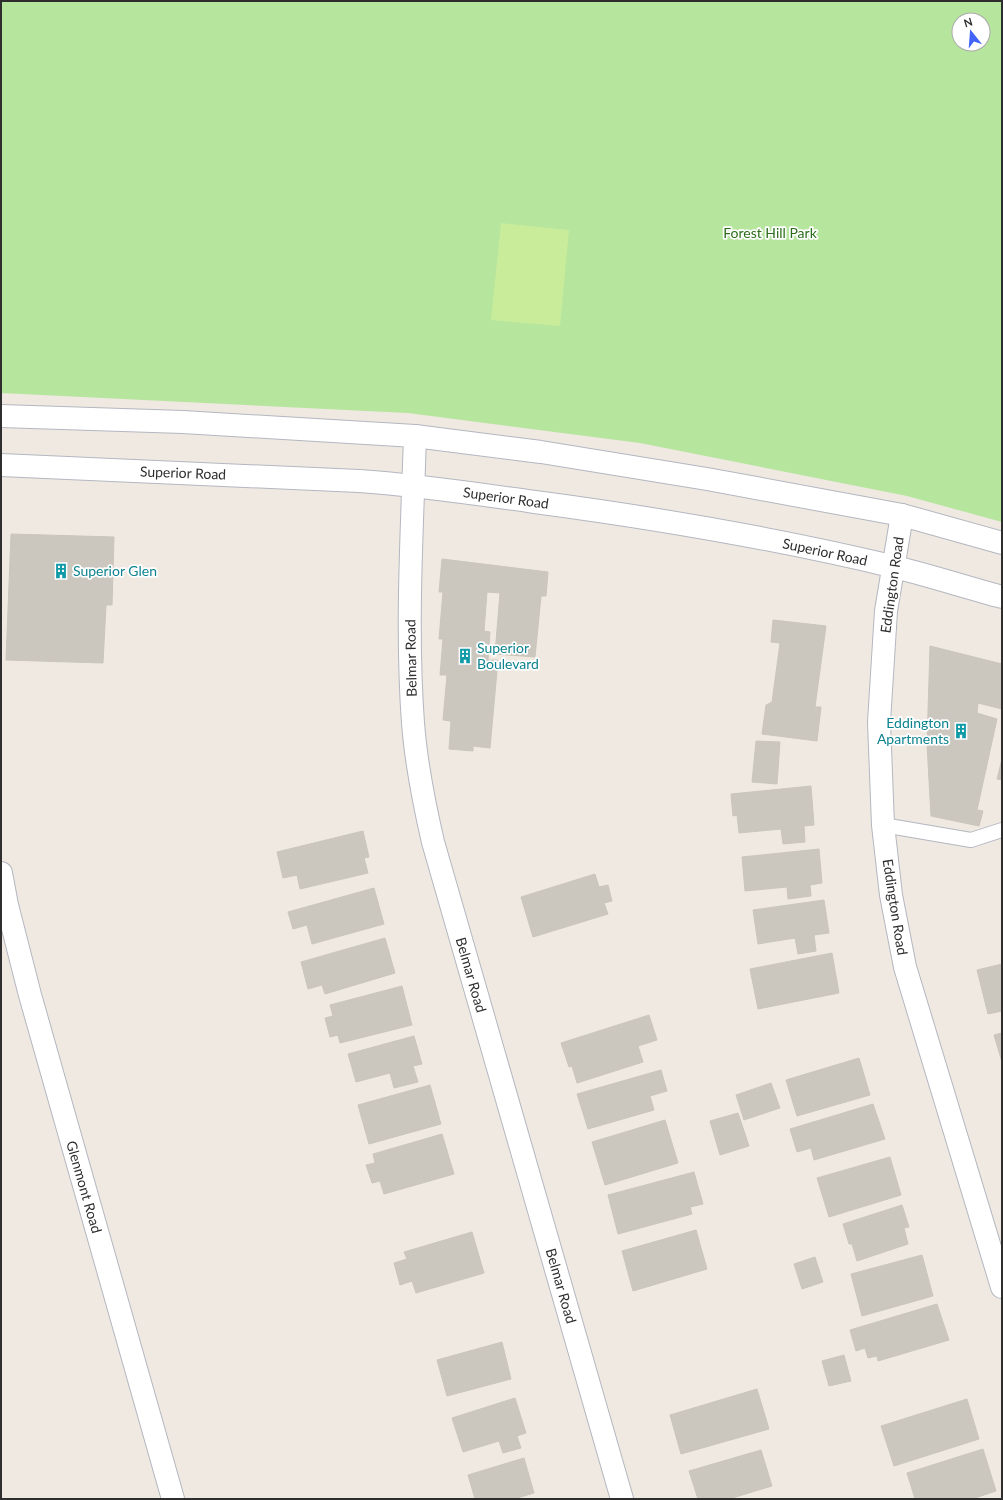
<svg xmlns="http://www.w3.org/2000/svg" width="1003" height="1500" font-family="Lato,sans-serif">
<rect width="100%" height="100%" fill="#efe9e1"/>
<path fill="#b6e59e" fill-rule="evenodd" d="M 1,1 L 1002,1 L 1002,522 L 907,496 L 640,443 L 408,413 L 1,393 ZM 959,20 L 983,20 L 983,44 L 959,44 Z"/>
<path fill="#c9ec9a" d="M 501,223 L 569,230 L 560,326 L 491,320 Z"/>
<g fill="#cbc7bf" stroke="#cbc5ba">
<path d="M 11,534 L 114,537 L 112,605 L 106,605 L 103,663 L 6,660 Z"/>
<path d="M 442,559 L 548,572 L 546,596 L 541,596 L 535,657 L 495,654 L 500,593 L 487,592 L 484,631 L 490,632 L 488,660 L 498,660 L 490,748 L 473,746 L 473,751 L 449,749 L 451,721 L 443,720 L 447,675 L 440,675 L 443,639 L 439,639 L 443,592 L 439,592 Z"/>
<path d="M 773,620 L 826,626 L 815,707 L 821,707 L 817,741 L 762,734 L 766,705 L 772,702 L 780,643 L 771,642 Z"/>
<path d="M 930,646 L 1002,664 L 1002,709 L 978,703 L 977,713 L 997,719 L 977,810 L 983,811 L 979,826 L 931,816 L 927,744 Z"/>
<path d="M 756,741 L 780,742 L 777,784 L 752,782 Z"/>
<path d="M 1002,759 L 1002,780 L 997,779 Z"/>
<path d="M 811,786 L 814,825 L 804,826 L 805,842 L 783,844 L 781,829 L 739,833 L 737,815 L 733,816 L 731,794 Z"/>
<path d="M 363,831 L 369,857 L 364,858 L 368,873 L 300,889 L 297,875 L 283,878 L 277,852 Z"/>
<path d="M 819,849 L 822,883 L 810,885 L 811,896 L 788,899 L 787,887 L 745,891 L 742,857 Z"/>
<path d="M 595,874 L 599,887 L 608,885 L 612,901 L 604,903 L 608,914 L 533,937 L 521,897 Z"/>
<path d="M 374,888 L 384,924 L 312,944 L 307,925 L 293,929 L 288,912 Z"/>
<path d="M 824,900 L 829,933 L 814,935 L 816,951 L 798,954 L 795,938 L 758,944 L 753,910 Z"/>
<path d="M 385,938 L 395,973 L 325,994 L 322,985 L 308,989 L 301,962 Z"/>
<path d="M 832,953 L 839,993 L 758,1009 L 750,969 Z"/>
<path d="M 1002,964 L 1002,1011 L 988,1014 L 977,970 Z"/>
<path d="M 402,986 L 412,1025 L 340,1043 L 338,1035 L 330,1037 L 325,1018 L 333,1016 L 330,1005 Z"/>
<path d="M 649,1015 L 657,1040 L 638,1046 L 643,1062 L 577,1083 L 572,1066 L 569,1067 L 561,1043 Z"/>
<path d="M 1002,1033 L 1002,1062 L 994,1035 Z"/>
<path d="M 414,1036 L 422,1064 L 413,1066 L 418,1082 L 394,1088 L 390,1073 L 356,1082 L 348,1054 Z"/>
<path d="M 859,1058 L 870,1095 L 797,1116 L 786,1080 Z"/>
<path d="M 661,1070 L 667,1091 L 650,1096 L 654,1110 L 588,1129 L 577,1094 Z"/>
<path d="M 771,1083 L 780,1108 L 744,1120 L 736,1095 Z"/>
<path d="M 430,1085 L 441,1124 L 369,1144 L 358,1105 Z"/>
<path d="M 873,1104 L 885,1139 L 814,1160 L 811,1148 L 797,1152 L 790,1129 Z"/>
<path d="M 738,1113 L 749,1146 L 720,1155 L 710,1121 Z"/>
<path d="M 665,1120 L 678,1163 L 605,1185 L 592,1142 Z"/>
<path d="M 442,1134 L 454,1174 L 384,1194 L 380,1181 L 372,1183 L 366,1165 L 375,1163 L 373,1154 Z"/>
<path d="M 890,1157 L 901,1195 L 829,1217 L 817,1178 Z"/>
<path d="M 694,1172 L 703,1204 L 690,1207 L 692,1214 L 618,1234 L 608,1195 Z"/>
<path d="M 902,1205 L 909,1227 L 904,1228 L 908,1244 L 857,1261 L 852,1244 L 849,1244 L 843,1224 Z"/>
<path d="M 696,1230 L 707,1269 L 633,1291 L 622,1251 Z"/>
<path d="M 472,1232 L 484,1273 L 416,1293 L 412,1281 L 400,1285 L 394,1263 L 407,1259 L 404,1252 Z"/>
<path d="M 922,1255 L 933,1296 L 862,1316 L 851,1274 Z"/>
<path d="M 815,1257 L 823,1282 L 802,1289 L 794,1264 Z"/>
<path d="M 937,1304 L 949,1340 L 878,1361 L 877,1356 L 868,1358 L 865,1348 L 856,1351 L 850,1330 Z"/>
<path d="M 502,1342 L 511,1379 L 447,1396 L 437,1360 Z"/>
<path d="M 844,1355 L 851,1381 L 829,1386 L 822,1361 Z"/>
<path d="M 757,1389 L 769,1429 L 681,1454 L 670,1415 Z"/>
<path d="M 515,1398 L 526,1433 L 517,1436 L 521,1448 L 503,1453 L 499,1441 L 463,1452 L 452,1418 Z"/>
<path d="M 967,1399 L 979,1439 L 894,1466 L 881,1426 Z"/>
<path d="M 983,1449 L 996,1491 L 972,1499 L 915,1499 L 907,1473 Z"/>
<path d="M 761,1450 L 772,1486 L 729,1499 L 698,1499 L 689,1471 Z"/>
<path d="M 524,1458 L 534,1493 L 514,1499 L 475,1499 L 468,1475 Z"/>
</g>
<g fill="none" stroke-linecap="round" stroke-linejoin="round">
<defs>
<path id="lane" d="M 883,825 L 971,840 L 1002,830"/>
<g id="street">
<path d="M 415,436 C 412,531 406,628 413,723 C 416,763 424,803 433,842 L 622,1499"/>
<path d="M 902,515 L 886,611 L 879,722 L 883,825 L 891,895 L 905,967 L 1002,1287"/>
<path d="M 1,873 L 7,905 L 30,995 L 173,1499"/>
</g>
<g id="secondary">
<path d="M 1,416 L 183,422 L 415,436 L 541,452 L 707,479 L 902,515 L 1002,543"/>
<path d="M 1,465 L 359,481 C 418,485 477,494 535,502 C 655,518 774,538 891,566 C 928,575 965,587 1002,597"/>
</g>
</defs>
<use href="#lane" stroke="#b4b7c1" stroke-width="16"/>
<use href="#street" stroke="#b4b7c1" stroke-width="24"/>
<use href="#secondary" stroke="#b4b7c1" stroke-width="24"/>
<use href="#lane" stroke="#fff" stroke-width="14"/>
<use href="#street" stroke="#fff" stroke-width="22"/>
<use href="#secondary" stroke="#fff" stroke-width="22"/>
</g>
<defs>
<symbol id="building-bare" viewBox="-9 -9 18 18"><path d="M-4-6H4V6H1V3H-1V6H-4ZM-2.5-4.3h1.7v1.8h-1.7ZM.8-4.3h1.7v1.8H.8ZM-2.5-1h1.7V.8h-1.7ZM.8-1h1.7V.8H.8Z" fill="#0f9aa8" stroke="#fff" stroke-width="2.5" paint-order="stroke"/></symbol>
</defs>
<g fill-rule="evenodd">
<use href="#building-bare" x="50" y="560" width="22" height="22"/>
<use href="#building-bare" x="454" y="645" width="22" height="22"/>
<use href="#building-bare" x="950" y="720" width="22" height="22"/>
</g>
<g text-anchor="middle" stroke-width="3.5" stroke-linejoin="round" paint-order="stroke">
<g font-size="14" fill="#2c6e1b" stroke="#fff">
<text x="770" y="238">Forest Hill Park</text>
</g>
<g font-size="14" fill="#2e2e2e" stroke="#fff">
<text transform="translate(183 473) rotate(2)" y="5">Superior Road</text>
<text transform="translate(506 498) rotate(8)" y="5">Superior Road</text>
<text transform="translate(825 552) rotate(12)" y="5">Superior Road</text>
<text transform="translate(892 585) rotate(-82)" y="5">Eddington Road</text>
<text transform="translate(411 658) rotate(-91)" y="5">Belmar Road</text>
<text transform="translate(895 907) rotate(81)" y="5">Eddington Road</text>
<text transform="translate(471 975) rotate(74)" y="5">Belmar Road</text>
<text transform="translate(84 1187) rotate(74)" y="5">Glenmont Road</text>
<text transform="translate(561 1286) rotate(74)" y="5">Belmar Road</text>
</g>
<g font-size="14" fill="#0d838f" stroke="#fff" text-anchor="start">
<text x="73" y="576">Superior Glen</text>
<text x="477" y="653">Superior<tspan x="477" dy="16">Boulevard</tspan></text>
<text x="949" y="728" text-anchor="end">Eddington<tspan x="949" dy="16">Apartments</tspan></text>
</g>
</g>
<rect width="1003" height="1500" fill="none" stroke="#2e2e2e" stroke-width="4"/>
<g transform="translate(971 32) rotate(343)"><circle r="19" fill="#ffffff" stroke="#ababab"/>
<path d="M0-3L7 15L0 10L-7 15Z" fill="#4264fb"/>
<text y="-6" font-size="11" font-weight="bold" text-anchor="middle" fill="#2e2e2e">N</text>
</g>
</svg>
